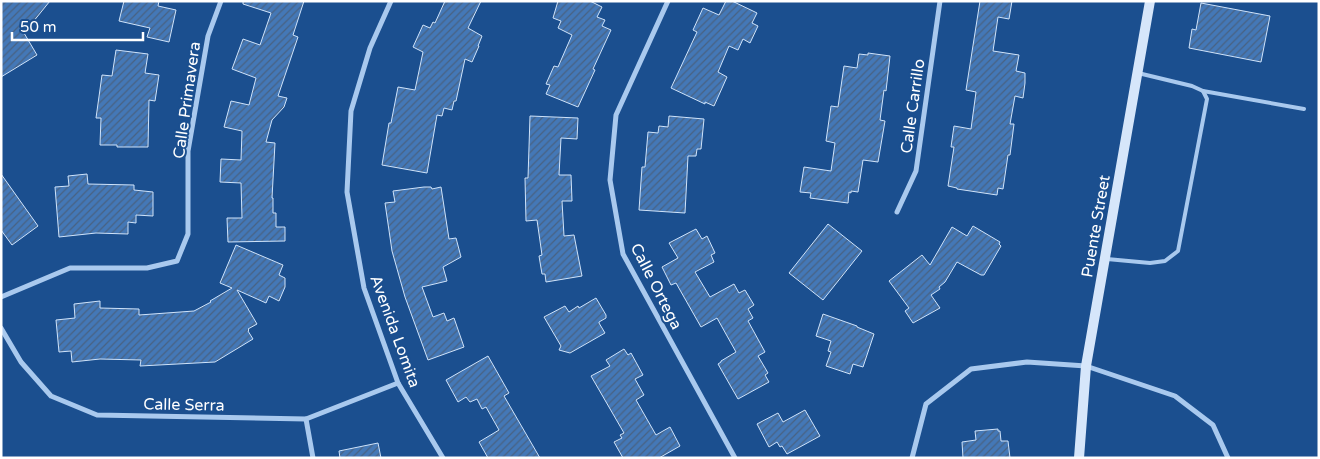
<svg xmlns="http://www.w3.org/2000/svg" width="1320" height="459" font-family="'Varela Round',sans-serif">
<defs>
<pattern id="building-hatch" width="6" height="6" patternUnits="userSpaceOnUse" patternTransform="scale(1.25)"><rect width="6" height="6" fill="#4478b7"/><path d="M-1 1l2-2M0 6l6-6M5 7l2-2" fill="none" stroke="#486282"/></pattern>
</defs>
<rect width="100%" height="100%" fill="#1b4f8f"/>
<g fill="url(#building-hatch)" stroke="#cfe3fa">
<path d="M 1,1 L 50,1 L 24,33 L 37,55 L 1,77 Z"/>
<path d="M 124,1 L 159,1 L 158,6 L 176,10 L 169,42 L 147,37 L 150,28 L 119,21 Z"/>
<path d="M 243,1 L 304,1 L 293,35 L 298,37 L 278,96 L 287,98 L 284,107 L 272,120 L 266,142 L 275,143 L 272,198 L 273,198 L 273,213 L 276,213 L 276,227 L 285,227 L 285,241 L 228,242 L 227,218 L 242,218 L 241,183 L 220,182 L 221,159 L 241,160 L 242,131 L 224,127 L 231,101 L 249,105 L 256,78 L 232,69 L 243,39 L 260,45 L 271,13 L 243,4 Z"/>
<path d="M 445,1 L 481,1 L 468,28 L 482,36 L 478,46 L 479,46 L 472,62 L 465,59 L 456,101 L 454,101 L 452,110 L 444,108 L 442,116 L 437,115 L 427,173 L 382,165 L 389,123 L 391,123 L 398,87 L 415,90 L 423,52 L 413,47 L 423,25 L 430,28 L 433,22 L 435,23 Z"/>
<path d="M 558,1 L 590,1 L 602,7 L 597,17 L 605,20 L 602,26 L 611,30 L 593,69 L 595,70 L 578,107 L 546,94 L 550,85 L 546,84 L 554,66 L 558,67 L 572,35 L 558,28 L 561,21 L 553,18 Z"/>
<path d="M 726,1 L 732,1 L 755,12 L 757,13 L 752,23 L 758,26 L 750,43 L 743,39 L 738,50 L 729,46 L 718,72 L 727,77 L 714,106 L 705,102 L 705,104 L 671,88 L 697,32 L 693,30 L 703,8 L 719,15 Z"/>
<path d="M 980,1 L 1012,1 L 1009,19 L 998,17 L 993,51 L 1019,55 L 1016,71 L 1025,73 L 1025,83 L 1023,98 L 1015,96 L 1010,124 L 1014,124 L 1010,155 L 1008,155 L 1003,189 L 998,188 L 997,195 L 957,189 L 957,188 L 948,186 L 954,147 L 951,147 L 954,126 L 971,129 L 976,92 L 966,90 Z"/>
<path d="M 1201,3 L 1270,16 L 1261,62 L 1189,48 L 1192,29 L 1196,30 Z"/>
<path d="M 116,50 L 148,54 L 145,73 L 159,75 L 155,101 L 149,100 L 148,147 L 117,147 L 117,145 L 100,145 L 101,118 L 96,118 L 102,75 L 112,76 Z"/>
<path d="M 868,53 L 890,56 L 886,91 L 884,90 L 880,120 L 885,121 L 878,162 L 863,160 L 858,192 L 851,191 L 851,193 L 849,192 L 848,203 L 810,198 L 811,193 L 800,192 L 804,167 L 831,171 L 835,143 L 826,141 L 831,106 L 838,107 L 844,66 L 857,68 L 859,54 L 868,55 Z"/>
<path d="M 530,116 L 578,118 L 577,139 L 561,138 L 559,175 L 571,175 L 572,201 L 562,201 L 564,236 L 574,235 L 582,276 L 546,282 L 545,274 L 542,274 L 539,256 L 542,255 L 537,220 L 526,221 L 525,178 L 528,178 Z"/>
<path d="M 669,116 L 704,119 L 701,149 L 697,149 L 696,156 L 688,156 L 685,213 L 639,210 L 642,167 L 645,167 L 648,132 L 658,133 L 659,126 L 668,127 Z"/>
<path d="M 1,174 L 38,226 L 12,245 L 1,230 Z"/>
<path d="M 87,174 L 88,184 L 134,185 L 134,190 L 153,192 L 153,216 L 136,215 L 136,223 L 128,222 L 128,234 L 96,233 L 59,237 L 55,187 L 69,186 L 68,176 Z"/>
<path d="M 424,187 L 431,187 L 432,189 L 441,187 L 449,239 L 456,238 L 461,257 L 443,267 L 447,281 L 422,287 L 433,317 L 444,313 L 447,321 L 454,318 L 464,347 L 428,360 L 405,297 L 392,251 L 385,203 L 395,202 L 393,191 Z"/>
<path d="M 828,224 L 862,251 L 823,300 L 789,273 Z"/>
<path d="M 973,226 L 1000,242 L 999,244 L 1001,246 L 984,275 L 981,275 L 957,262 L 945,282 L 939,287 L 940,289 L 931,295 L 940,308 L 913,323 L 905,311 L 909,308 L 889,281 L 922,255 L 930,265 L 952,227 L 967,236 Z"/>
<path d="M 696,229 L 702,239 L 707,236 L 715,253 L 711,255 L 714,262 L 695,272 L 710,297 L 734,284 L 739,293 L 745,290 L 754,305 L 748,309 L 753,318 L 748,321 L 765,352 L 758,356 L 768,373 L 765,375 L 769,382 L 738,399 L 718,364 L 721,362 L 721,361 L 736,352 L 717,318 L 701,327 L 676,283 L 671,285 L 662,267 L 678,258 L 669,243 Z"/>
<path d="M 236,245 L 283,265 L 279,275 L 285,278 L 285,287 L 279,301 L 269,296 L 266,303 L 237,290 L 257,324 L 248,329 L 249,330 L 248,331 L 253,339 L 215,362 L 140,366 L 141,360 L 100,359 L 72,362 L 71,351 L 59,352 L 56,320 L 75,318 L 74,304 L 100,301 L 100,308 L 139,309 L 139,315 L 194,311 L 211,302 L 210,301 L 232,288 L 220,283 Z"/>
<path d="M 596,298 L 606,315 L 606,318 L 599,322 L 599,323 L 605,333 L 570,353 L 559,350 L 561,346 L 544,317 L 565,306 L 569,312 L 578,306 L 579,308 Z"/>
<path d="M 823,314 L 857,326 L 857,327 L 874,334 L 863,367 L 853,364 L 850,374 L 826,366 L 831,352 L 828,351 L 831,341 L 816,336 Z"/>
<path d="M 624,349 L 628,355 L 631,353 L 643,375 L 635,379 L 644,395 L 636,400 L 656,435 L 670,427 L 680,446 L 659,458 L 623,458 L 614,442 L 622,438 L 620,435 L 624,433 L 591,376 L 610,366 L 606,360 Z"/>
<path d="M 488,356 L 509,393 L 504,396 L 540,458 L 488,458 L 479,442 L 499,430 L 486,407 L 482,409 L 477,399 L 470,402 L 466,397 L 458,402 L 446,380 Z"/>
<path d="M 805,410 L 820,436 L 787,454 L 782,446 L 780,447 L 777,442 L 769,447 L 757,424 L 778,413 L 783,422 Z"/>
<path d="M 998,429 L 998,431 L 1000,431 L 1001,441 L 1008,441 L 1010,458 L 963,458 L 962,442 L 976,440 L 975,431 Z"/>
<path d="M 378,443 L 381,458 L 340,458 L 339,451 Z"/>
</g>
<g fill="none" stroke-linecap="round" stroke-linejoin="round">
<g stroke="#a9c9ee" stroke-width="4">
<path d="M 1203,91 L 1304,109"/>
<path d="M 1107,259 L 1150,263 L 1165,261 L 1178,251 L 1207,99 L 1203,91 L 1192,86 L 1138,73"/>
</g>
<g stroke="#a9c9ee" stroke-width="5">
<path d="M 391,1 L 370,48 L 351,111 L 347,192 L 364,288 L 398,383 L 443,458"/>
<path d="M 668,1 L 616,115 L 610,180 L 623,254 L 735,458"/>
<path d="M 897,212 L 916,171 L 940,1"/>
<path d="M 1,297 L 70,268 L 147,268 L 177,261 L 188,234 L 188,151 L 208,36 L 221,1"/>
<path d="M 1,328 L 21,362 L 51,396 L 97,415 L 306,419 L 398,383"/>
<path d="M 306,419 L 313,458"/>
<path d="M 912,458 L 926,404 L 971,369 L 1027,362 L 1086,366 L 1175,396 L 1213,425 L 1228,458"/>
</g>
<path stroke="#d6e6fa" stroke-width="10" d="M 1079,458 L 1086,366 L 1150,1"/>
</g>
<g text-anchor="middle" stroke-width="4" stroke-linejoin="round" paint-order="stroke">
<g font-size="16" fill="#fff" stroke="#1b4f8f">
<text transform="translate(186 100) rotate(-82)" y="6">Calle Primavera</text>
<text transform="translate(912 106) rotate(-82)" y="6">Calle Carrillo</text>
<text transform="translate(1095 226) rotate(-80)" y="6">Puente Street</text>
<text transform="translate(657 286) rotate(63)" y="6">Calle Ortega</text>
<text transform="translate(396 331) rotate(70)" y="6">Avenida Lomita</text>
<text transform="translate(184 404) rotate(1)" y="6">Calle Serra</text>
</g>
</g>
<rect width="1320" height="459" fill="none" stroke="#ffffff" stroke-width="5"/>
<path d="M12 32v8h131v-8" fill="none" stroke="#ffffff" stroke-width="2.5"/>
<text x="20" y="32" font-size="15" fill="#ffffff" stroke="#1b4f8f" stroke-width="4" paint-order="stroke">50 m</text>
</svg>
